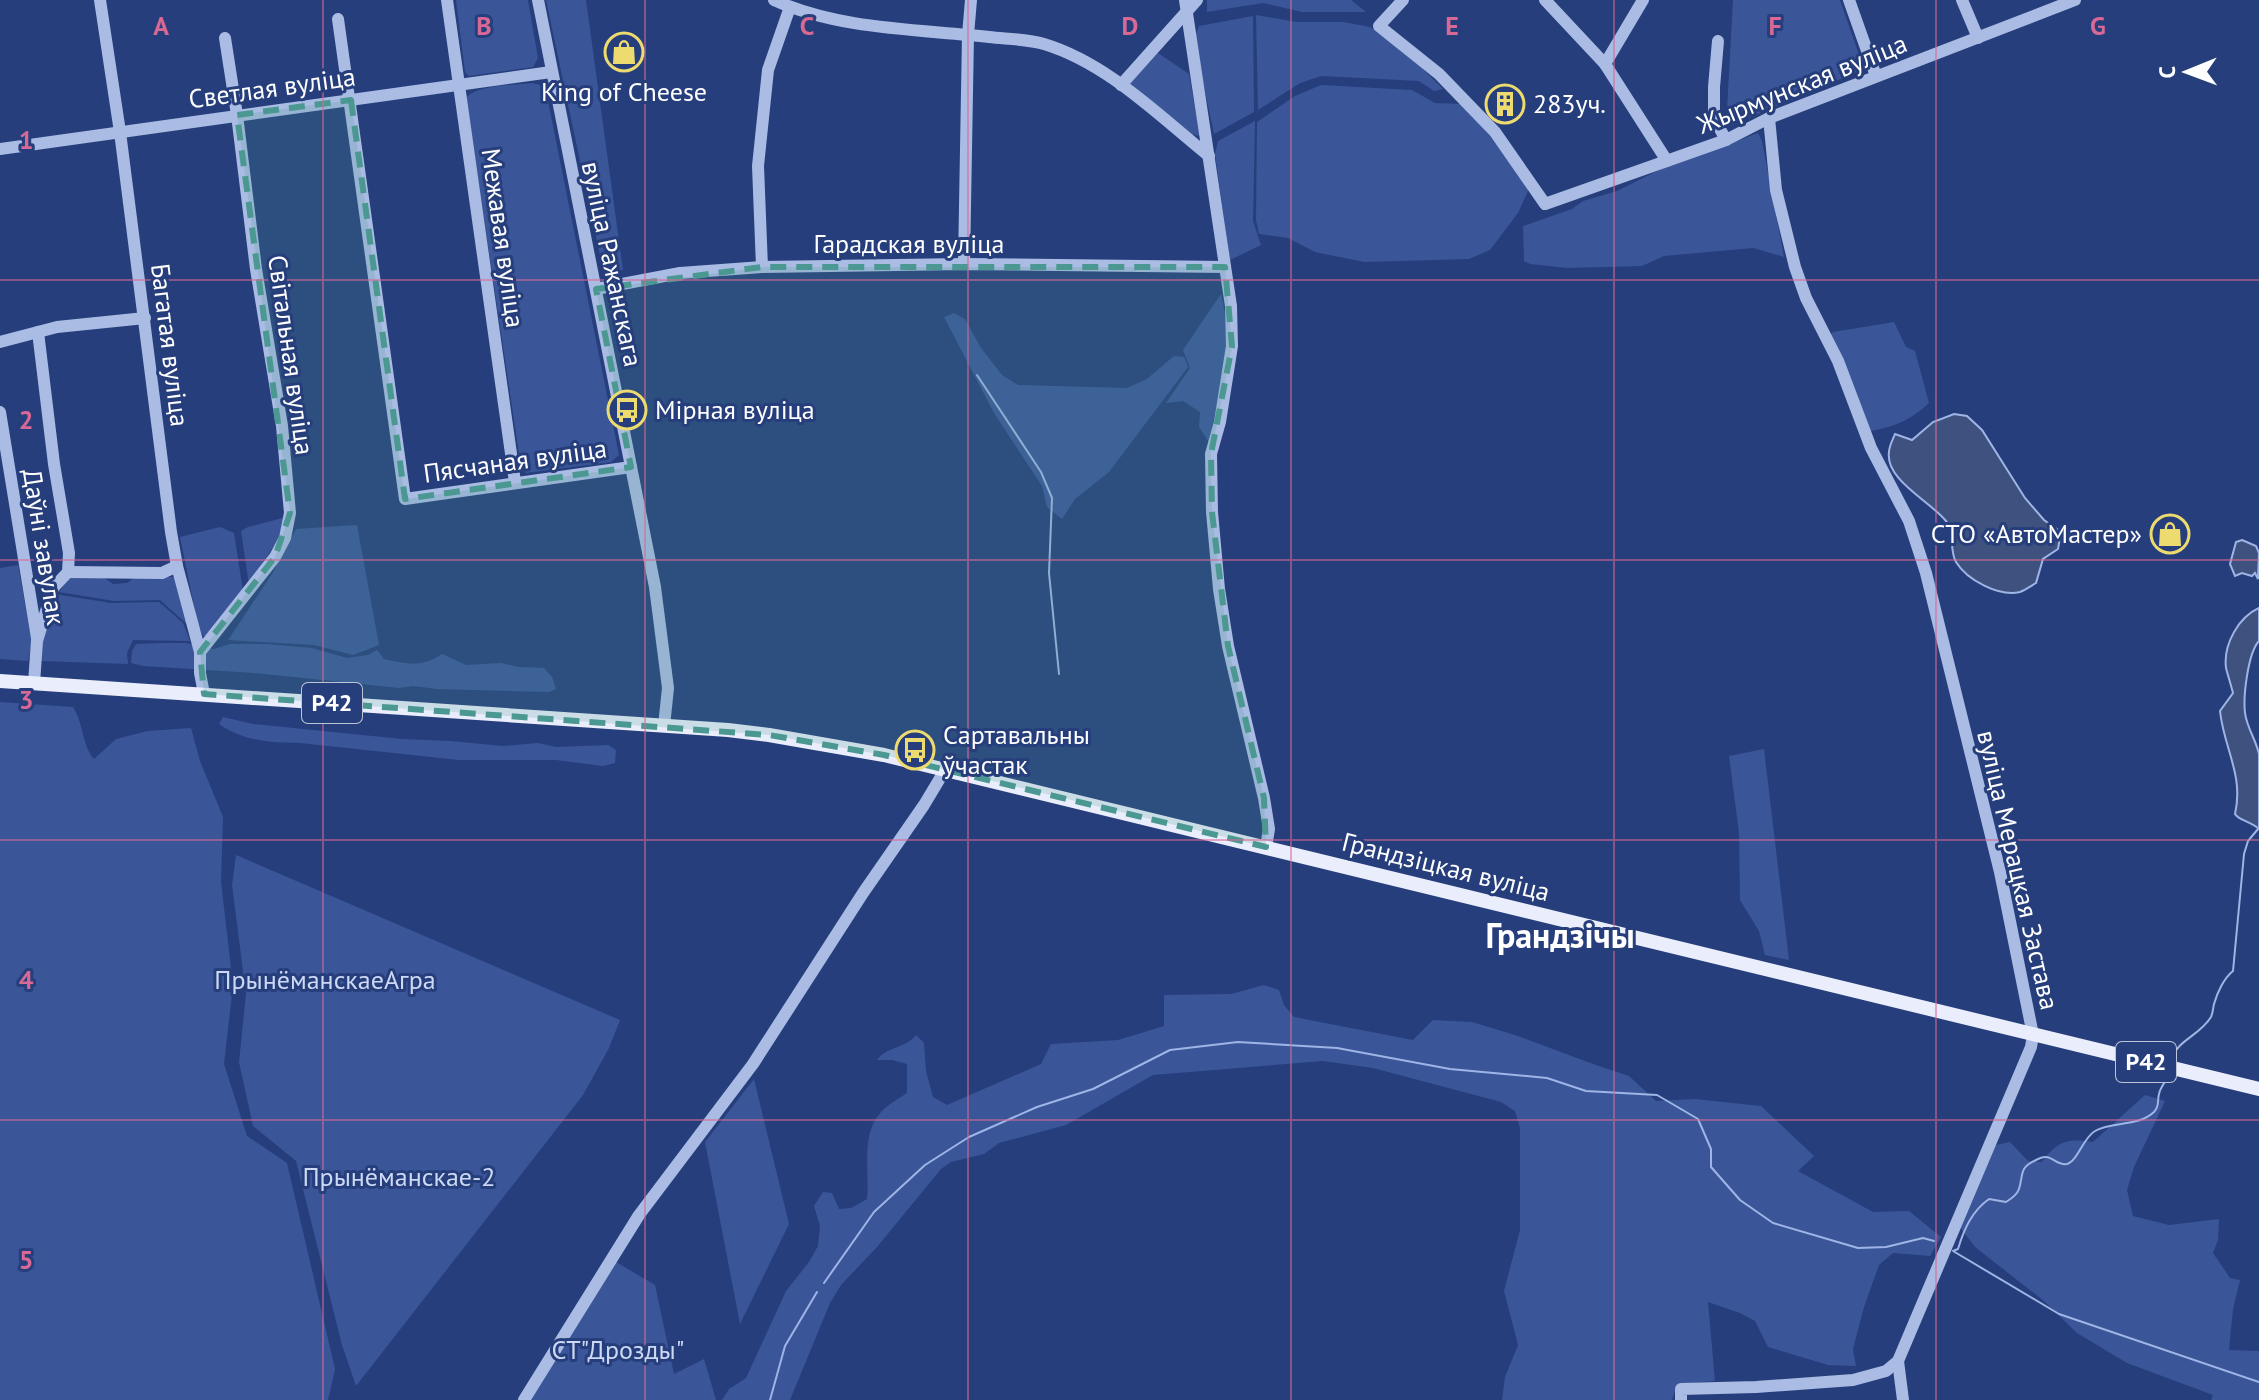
<svg xmlns="http://www.w3.org/2000/svg" width="2259" height="1400" font-family="'PT Sans',sans-serif">
<rect width="100%" height="100%" fill="#263e7b"/>
<g fill="#3a5699">
<path d="M 456,0 L 528,0 L 538,58 L 533,67 L 469,76 L 465,72 Z"/>
<path d="M 546,0 L 586,0 L 623,270 L 608,271 L 602,265 Z"/>
<path d="M 1207,0 L 1351,0 L 1366,12 L 1302,12 L 1263,3 L 1207,12 Z"/>
<path d="M 1733,0 L 1840,0 L 1864,69 L 1732,125 L 1727,110 Z"/>
<path d="M 1256,15 L 1297,22 L 1344,22 L 1370,27 L 1412,58 L 1443,89 L 1434,91 L 1419,81 L 1321,76 L 1300,83 L 1258,110 Z"/>
<path d="M 1253,16 L 1254,112 L 1214,134 L 1194,40 L 1199,26 Z"/>
<path d="M 1158,53 L 1189,74 L 1200,136 L 1190,134 L 1130,83 Z"/>
<path d="M 532,83 L 540,85 L 546,91 L 619,455 L 611,462 L 526,473 L 521,467 L 466,98 C 476,85 515,85 532,83 Z"/>
<path d="M 1321,85 L 1412,90 L 1435,103 L 1461,104 L 1491,137 L 1529,189 L 1518,213 L 1490,250 L 1469,259 L 1364,262 L 1315,252 L 1288,238 L 1259,234 L 1256,220 L 1257,122 L 1295,96 Z"/>
<path d="M 1255,121 L 1253,221 L 1261,245 L 1230,260 L 1215,154 L 1218,141 Z"/>
<path d="M 1758,133 L 1762,141 L 1784,257 L 1753,248 L 1664,256 L 1642,266 L 1567,268 L 1530,264 L 1524,261 L 1523,226 L 1572,209 L 1583,201 L 1617,191 L 1659,170 Z"/>
<path d="M 1221,294 C 1234,343 1220,394 1209,442 L 1199,427 L 1200,412 L 1183,401 L 1166,403 L 1190,368 L 1183,350 Z"/>
<path d="M 954,313 L 965,319 L 981,348 L 1002,375 L 1018,385 L 1127,388 L 1147,379 L 1174,356 L 1184,357 L 1188,367 L 1109,472 L 1075,499 L 1062,519 L 1047,507 L 1042,486 L 994,413 L 944,317 Z"/>
<path d="M 1894,322 L 1906,347 L 1915,351 L 1929,403 C 1909,421 1896,426 1871,431 L 1829,337 L 1833,332 Z"/>
<path d="M 286,517 L 279,538 L 249,585 L 241,531 L 248,527 Z"/>
<path d="M 357,525 L 379,645 L 353,655 L 314,645 L 228,640 L 272,574 L 296,529 Z"/>
<path d="M 220,527 L 234,533 L 243,591 L 209,636 L 203,636 L 198,625 L 180,537 Z"/>
<path d="M 18,565 L 32,643 L 28,661 L 0,659 L 0,568 Z"/>
<path d="M 71,576 L 103,577 L 113,584 L 127,583 L 135,577 L 176,577 L 189,626 L 160,600 L 114,601 L 59,592 Z"/>
<path d="M 55,594 L 111,603 L 159,602 L 183,623 L 190,641 L 133,640 L 127,653 L 128,664 L 40,661 L 42,642 Z"/>
<path d="M 163,643 L 186,643 L 214,649 L 230,644 L 267,644 L 312,648 L 347,658 L 368,655 L 377,650 L 384,659 C 408,664 421,668 442,654 L 466,665 L 501,663 L 519,667 L 544,668 L 552,677 L 556,689 L 549,692 L 437,689 L 413,686 L 399,688 L 255,673 L 143,666 L 131,663 L 132,651 L 136,644 Z"/>
<path d="M 0,702 L 73,707 C 84,724 82,746 94,759 L 116,739 L 148,731 L 191,728 L 200,761 L 223,817 L 221,882 L 233,985 L 224,1064 L 247,1136 L 287,1163 L 335,1369 L 328,1400 L 0,1400 Z"/>
<path d="M 223,717 L 253,724 L 402,739 L 451,741 L 503,746 L 538,743 L 556,747 L 608,745 L 616,750 L 615,763 L 603,766 L 556,760 L 459,760 L 300,743 C 271,743 243,741 219,724 Z"/>
<path d="M 1764,749 L 1789,960 L 1765,955 L 1759,931 L 1740,900 L 1739,833 L 1729,756 Z"/>
<path d="M 236,855 L 620,1020 L 609,1048 L 583,1095 L 356,1386 L 342,1345 L 296,1161 L 253,1126 L 239,1062 L 246,994 L 232,885 Z"/>
<path d="M 1264,985 L 1279,990 L 1284,1005 L 1294,1017 L 1413,1040 L 1433,1020 L 1472,1022 L 1518,1036 L 1593,1064 L 1629,1076 L 1656,1101 L 1695,1099 L 1761,1106 L 1814,1156 L 1798,1171 L 1873,1212 L 1909,1211 L 1941,1237 L 1930,1256 L 1893,1253 L 1879,1265 L 1864,1307 L 1853,1349 L 1856,1366 L 1828,1365 L 1768,1347 L 1755,1321 L 1740,1313 L 1708,1302 L 1715,1381 L 1677,1384 L 1672,1400 L 1502,1400 L 1505,1377 L 1518,1345 L 1504,1291 L 1520,1230 L 1520,1128 L 1515,1111 L 1501,1102 L 1373,1068 L 1323,1061 L 1153,1075 L 1066,1125 L 999,1143 L 984,1154 L 951,1162 L 941,1169 L 877,1247 L 841,1285 L 830,1303 L 790,1400 L 722,1400 L 729,1389 L 746,1378 L 786,1291 L 809,1262 L 818,1246 L 820,1226 L 814,1206 L 823,1192 L 832,1193 L 839,1209 L 851,1208 L 867,1199 C 870,1172 860,1135 881,1112 C 887,1105 898,1099 907,1093 L 907,1064 L 892,1060 L 877,1060 C 887,1046 905,1049 916,1035 L 924,1043 L 926,1071 L 933,1097 L 947,1105 L 1041,1064 L 1051,1044 L 1118,1040 L 1164,1026 L 1164,995 L 1231,994 Z"/>
<path d="M 754,1079 L 789,1224 L 740,1324 L 705,1142 Z"/>
<path d="M 2145,1095 L 2165,1101 L 2134,1167 L 2127,1190 L 2133,1216 L 2169,1225 L 2219,1219 L 2218,1240 L 2213,1253 L 2230,1278 L 2240,1280 L 2233,1309 L 2229,1350 L 2259,1351 L 2259,1400 L 2211,1400 L 2213,1395 L 2127,1363 L 2077,1333 L 2044,1301 L 1975,1247 L 1959,1226 L 1996,1145 L 2010,1142 L 2028,1161 L 2042,1162 C 2057,1141 2068,1138 2093,1142 Z"/>
<path d="M 616,1262 L 655,1285 L 674,1374 L 704,1359 L 716,1400 L 529,1400 Z"/>
</g>
<g fill="#3f527f" stroke="#9fb5e5" stroke-width="2">
<path d="M 1954,414 L 1967,416 L 1982,430 L 2025,498 L 2044,520 L 2061,532 L 2058,549 L 2043,559 L 2036,583 C 2031,586 2025,590 2020,592 C 1999,597 1967,580 1956,562 C 1949,550 1955,532 1946,521 C 1930,501 1885,480 1889,452 C 1889,446 1893,439 1895,434 L 1912,440 L 1933,422 Z"/>
<path d="M 2242,540 L 2256,546 L 2259,553 L 2258,579 L 2255,573 L 2252,576 L 2242,573 L 2235,576 L 2230,564 L 2236,542 Z"/>
<path d="M 2259,608 L 2259,641 C 2248,653 2243,696 2245,713 C 2247,728 2256,740 2259,754 C 2259,778 2259,805 2259,829 C 2252,822 2238,820 2235,814 C 2244,775 2224,749 2220,711 L 2233,693 C 2231,685 2228,676 2226,668 C 2223,644 2239,617 2259,608 Z"/>
</g>
<g fill="none" stroke-linecap="round" stroke-linejoin="round">
<g stroke="#9fb5e5" stroke-width="2">
<path d="M 977,375 L 1041,472 L 1052,498 L 1049,573 L 1059,674"/>
<path d="M 2171,1058 C 2180,1039 2200,1035 2211,1017 C 2213,1013 2213,1008 2214,1004 C 2217,993 2224,978 2233,971 L 2244,854 L 2248,841 L 2258,829"/>
<path d="M 2167,1078 C 2164,1084 2160,1088 2159,1094 C 2157,1101 2160,1106 2154,1112 C 2138,1127 2113,1121 2095,1131 C 2083,1138 2077,1162 2067,1164 C 2055,1166 2052,1152 2038,1159 C 2018,1168 2024,1173 2019,1189 C 2017,1195 2011,1199 2006,1202 L 1989,1199 C 1972,1211 1964,1229 1958,1249 L 1953,1251 L 2059,1314 L 2259,1382"/>
<path d="M 824,1283 L 874,1212 L 925,1165 L 969,1137 L 1037,1107 L 1093,1089 L 1170,1050 L 1238,1042 L 1337,1048 L 1450,1069 L 1547,1078 L 1586,1091 L 1657,1095 L 1698,1119 L 1711,1149 L 1711,1167 L 1740,1200 L 1773,1223 L 1858,1248 L 1886,1247 L 1923,1238 L 1934,1241"/>
<path d="M 770,1400 L 785,1346 L 817,1292"/>
</g>
<g stroke="#aabce4" stroke-width="12">
<path d="M 100,0 L 120,132 L 171,532 L 177,566 L 200,652 L 200,673 L 204,694"/>
<path d="M 447,0 L 515,482"/>
<path d="M 538,0 L 655,587 L 668,688 L 664,726"/>
<path d="M 774,0 C 840,30 918,29 989,37 C 1007,39 1027,39 1044,44 C 1107,63 1158,115 1209,156"/>
<path d="M 1185,0 L 1231,306 L 1232,346 L 1220,422 L 1211,454 L 1212,512 L 1219,589 L 1228,646 L 1264,798 L 1269,829 L 1266,847"/>
<path d="M 1403,0 L 1379,26 L 1439,74 L 1495,132 L 1545,204 L 1726,140 L 1769,118 L 2075,0"/>
<path d="M 1545,0 L 1605,64 L 1667,161"/>
<path d="M 1849,0 L 1876,76"/>
<path d="M 1962,0 L 1978,38"/>
<path d="M 338,19 L 405,499 L 631,467"/>
<path d="M 1718,41 L 1714,87 L 1714,118 L 1726,140"/>
<path d="M 1605,64 L 1643,0"/>
<path d="M 1121,85 L 1197,0"/>
<path d="M 0,149 L 551,72"/>
<path d="M 964,264 L 968,35 L 971,0"/>
<path d="M 762,267 L 758,166 L 768,70 L 790,7"/>
<path d="M 596,289 L 680,273 L 762,267 L 964,264 L 1225,267"/>
<path d="M 0,342 L 57,327 L 145,318"/>
<path d="M 0,412 L 37,638"/>
<path d="M 68,572 L 162,573 L 177,566"/>
<path d="M 200,652 L 275,557 L 285,538 L 290,513 L 282,426 L 256,269 L 237,115 L 225,38"/>
<path d="M 34,683 L 37,641 L 53,588 L 68,572 L 69,553 L 54,464 L 38,332"/>
<path d="M 1898,1361 L 1903,1400"/>
<path d="M 524,1400 L 639,1215 L 753,1064 L 863,893 L 924,805 L 945,770"/>
<path d="M 1681,1400 L 1681,1389 L 1756,1387 L 1853,1380 L 1886,1371 L 1898,1361 L 2031,1047 L 2033,1035 L 2000,872 L 1926,573 L 1909,521 L 1871,448 L 1838,361 L 1806,298 L 1795,267 L 1776,190 L 1769,118"/>
</g>
<path stroke="#eaeefc" stroke-width="14" d="M 0,681 L 728,730 L 769,735 L 884,755 L 2259,1089"/>
</g>
<path fill="#4b9892" fill-opacity="0.2" stroke="#4b9892" stroke-width="6" stroke-dasharray="16 10" stroke-linejoin="round" d="M 351,100 L 405,499 L 631,467 L 596,289 L 762,267 L 1225,267 L 1232,346 L 1211,454 L 1212,512 L 1228,646 L 1264,798 L 1266,847 L 884,755 L 769,735 L 204,694 L 200,652 L 275,557 L 290,513 L 237,115 Z"/>
<path fill="none" stroke="#d76994" stroke-width="2" stroke-opacity="0.55" d="M 323,0 L 323,1400M 645,0 L 645,1400M 968,0 L 968,1400M 1291,0 L 1291,1400M 1614,0 L 1614,1400M 1936,0 L 1936,1400M 0,280 L 2259,280M 0,560 L 2259,560M 0,840 L 2259,840M 0,1120 L 2259,1120"/>
<defs>
<symbol id="shop-ring" viewBox="-11 -11 22 22"><circle r="9.5" fill="#263e7b" stroke="#eddb70" stroke-width="1.5"/><path d="M-5-2.5h2.3a2.7 3.5 0 0 1 5.4 0H5L5.5 6h-11ZM-1.5-2.5h3a1.5 2.3 0 0 0-3 0Z" fill="#eddb70"/></symbol>
<symbol id="building-ring" viewBox="-11 -11 22 22"><circle r="9.5" fill="#263e7b" stroke="#eddb70" stroke-width="1.5"/><path d="M-4-6H4V6H1V3H-1V6H-4ZM-2.5-4.3h1.7v1.8h-1.7ZM.8-4.3h1.7v1.8H.8ZM-2.5-1h1.7V.8h-1.7ZM.8-1h1.7V.8H.8Z" fill="#eddb70"/></symbol>
<symbol id="bus-ring" viewBox="-11 -11 22 22"><circle r="9.5" fill="#263e7b" stroke="#eddb70" stroke-width="1.5"/><path d="M-5-6H5V4H4V6H2V4H-2V6H-4V4H-5ZM-3.5-4V0h7V-4ZM-3.5 1.2v1.5H-2V1.2ZM2 1.2v1.5H3.5V1.2Z" fill="#eddb70"/></symbol>
</defs>
<g fill-rule="evenodd">
<use href="#shop-ring" x="602" y="30" width="44" height="44"/>
<use href="#building-ring" x="1483" y="82" width="44" height="44"/>
<use href="#bus-ring" x="605" y="388" width="44" height="44"/>
<use href="#shop-ring" x="2148" y="512" width="44" height="44"/>
<use href="#bus-ring" x="893" y="728" width="44" height="44"/>
</g>
<g text-anchor="middle" stroke-width="6" stroke-linejoin="round" paint-order="stroke">
<g fill="#263e7b" stroke="#bec5d7" stroke-width="2">
<rect x="302" y="683" width="60" height="40" rx="6"/>
<rect x="2116" y="1042" width="60" height="40" rx="6"/>
</g>
<g font-size="24" font-weight="bold" fill="#fff">
<text x="332" y="711">Р42</text>
<text x="2146" y="1070">Р42</text>
</g>
<g font-size="26" fill="#fff" stroke="#263e7b">
<text transform="translate(1802 84) rotate(-22)" y="9">Жырмунская вуліца</text>
<text transform="translate(272 88) rotate(-8)" y="9">Светлая вуліца</text>
<text transform="translate(503 238) rotate(82)" y="9">Межавая вуліца</text>
<text x="909" y="253">Гарадская вуліца</text>
<text transform="translate(612 264) rotate(78)" y="9">вуліца Ражанскага</text>
<text transform="translate(170 345) rotate(83)" y="9">Багатая вуліца</text>
<text transform="translate(291 355) rotate(82)" y="9">Світальная вуліца</text>
<text transform="translate(515 461) rotate(-8)" y="9">Пясчаная вуліца</text>
<text transform="translate(44 547) rotate(81)" y="9">Даўні завулак</text>
<text transform="translate(1446 867) rotate(14)" y="9">Грандзіцкая вуліца</text>
<text transform="translate(2018 870) rotate(77)" y="9">вуліца Мерацкая Застава</text>
</g>
<g font-size="26" fill="#fff" stroke="#263e7b" text-anchor="start">
<text x="624" y="101" text-anchor="middle">King of Cheese</text>
<text x="1533" y="113">283уч.</text>
<text x="655" y="419">Мірная вуліца</text>
<text x="2142" y="543" text-anchor="end">СТО «АвтоМастер»</text>
<text x="943" y="744">Сартавальны<tspan x="943" dy="30">ўчастак</tspan></text>
</g>
<g font-size="26" fill="#cdd9f4" stroke="#263e7b">
<text x="325" y="989">ПрынёманскаеАгра</text>
<text x="399" y="1186">Прынёманскае-2</text>
<text x="618" y="1359">СТ"Дрозды"</text>
</g>
<g font-size="34" font-weight="bold" fill="#fff" stroke="#263e7b">
<text x="1560" y="948">Грандзічы</text>
</g>
</g>
<g font-size="26" text-anchor="middle" font-weight="bold" fill="#d76994" stroke="#263e7b" stroke-width="6" stroke-linejoin="round" paint-order="stroke">
<text x="161" y="35">A</text>
<text x="484" y="35">B</text>
<text x="807" y="35">C</text>
<text x="1130" y="35">D</text>
<text x="1452" y="35">E</text>
<text x="1775" y="35">F</text>
<text x="2098" y="35">G</text>
<text x="26" y="149">1</text>
<text x="26" y="429">2</text>
<text x="26" y="709">3</text>
<text x="26" y="989">4</text>
<text x="26" y="1269">5</text>
</g>
<g transform="translate(2187 72) rotate(269)" stroke="#263e7b" stroke-width="6" paint-order="stroke">
<path d="M0-6L14 30L0 20L-14 30Z" fill="#ffffff"/>
<text y="-12" font-size="22" font-weight="bold" text-anchor="middle" fill="#ffffff">С</text>
</g>
</svg>
